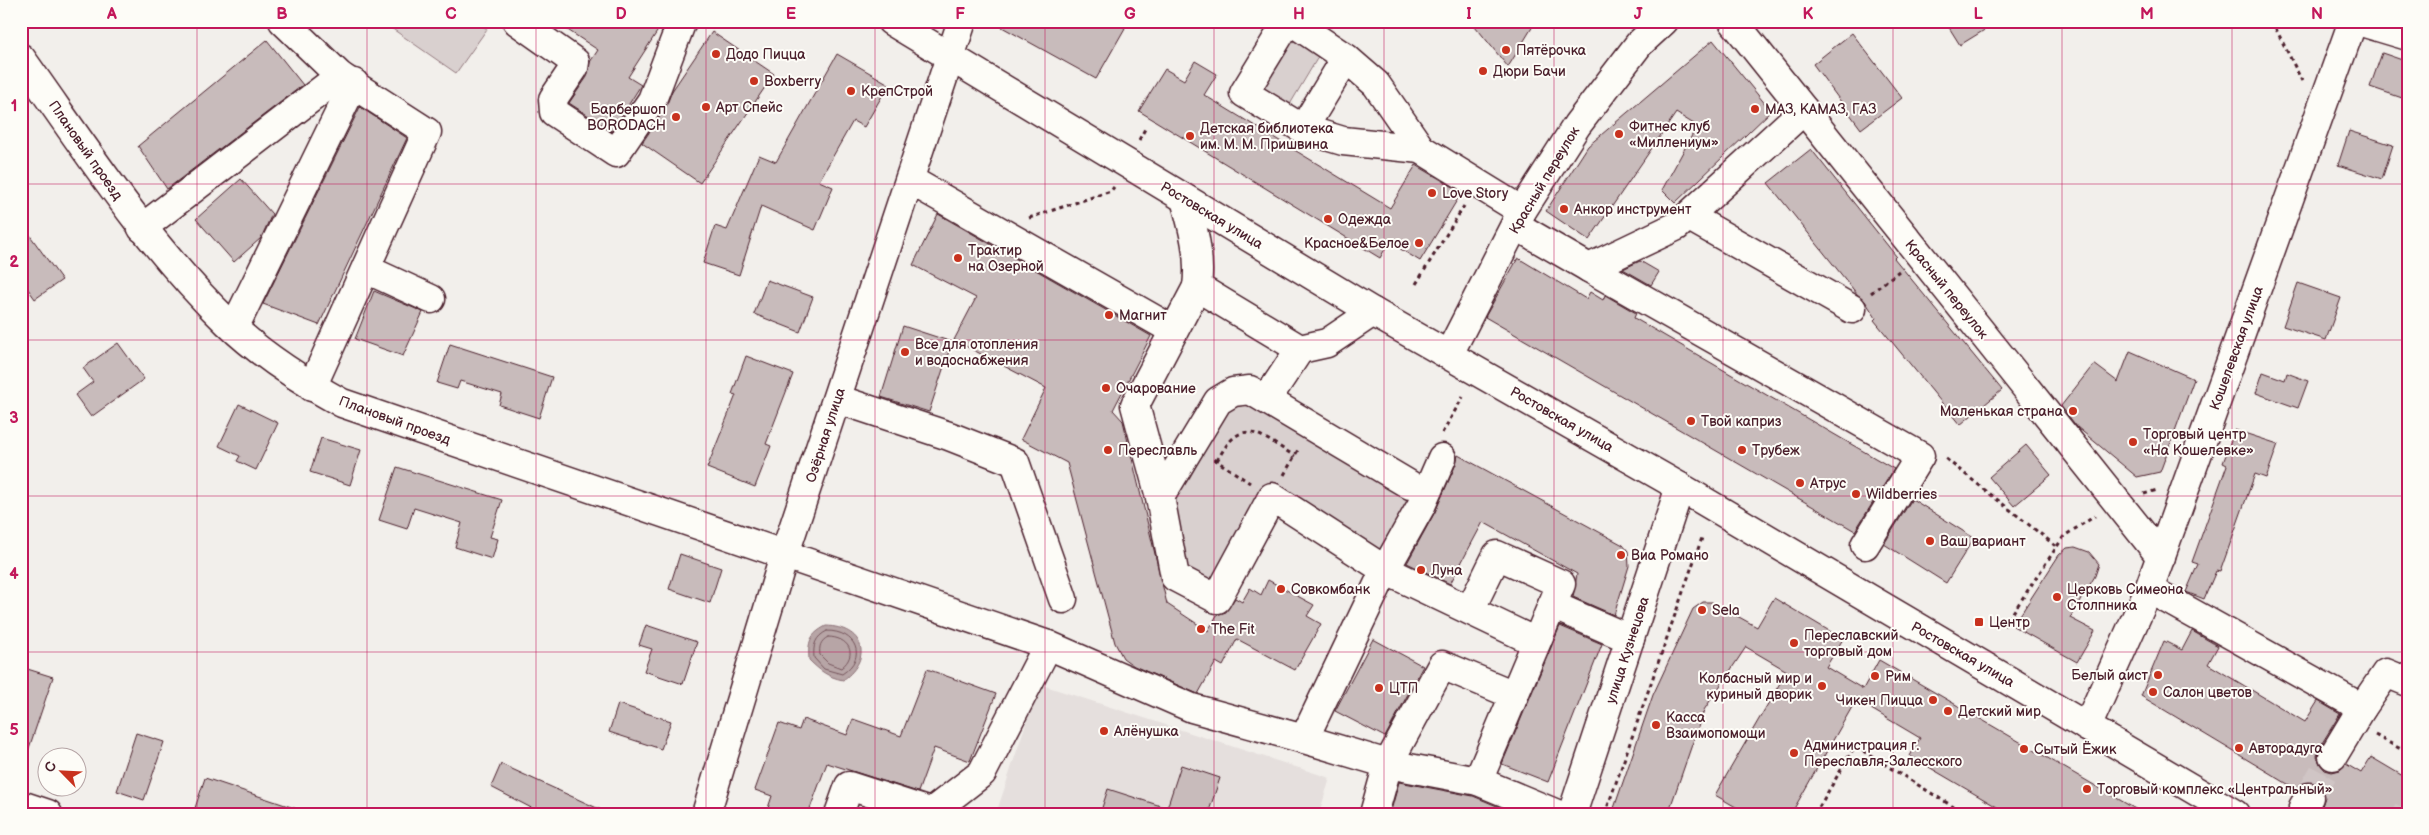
<svg xmlns="http://www.w3.org/2000/svg" width="2429" height="835" font-family="'Balsamiq Sans',sans-serif">
<rect width="100%" height="100%" fill="#f2efeb"/>
<filter id="ink" filterUnits="userSpaceOnUse"><feTurbulence type="fractalNoise" baseFrequency=".02" numOctaves="2"/><feDisplacementMap in="SourceGraphic" scale="10" xChannelSelector="R" yChannelSelector="G"/><feConvolveMatrix kernelMatrix="1 2 1 2 8 2 1 2 1" color-interpolation-filters="sRGB"/></filter>
<g filter="url(#ink)">
<path fill="#e5dfdd" d="M 1039,684 L 1330,778 L 1319,814 L 996,814 Z"/>
<g fill="#d9d0cf" stroke="#92787d">
<path d="M 385,21 L 475,21 L 487,29 L 456,73 L 384,23 Z"/>
<path d="M 1289,32 L 1321,52 L 1289,106 L 1256,87 Z"/>
<path d="M 1239,399 L 1421,506 L 1385,569 L 1272,497 L 1216,598 L 1176,577 L 1171,480 L 1189,479 L 1227,410 Z"/>
</g>
<path fill="#b7a5a6" stroke="#8b6f75" d="M 826,626 C 863,627 874,657 843,680 C 828,677 820,671 809,660 C 808,642 809,635 826,626 Z"/>
<g fill="none" stroke-linecap="round" stroke-linejoin="round">
<g stroke="#76555c" stroke-width="1">
<path d="M 827,631 C 856,631 868,657 842,674 L 824,669 L 814,658 C 813,645 815,637 827,631 Z"/>
<path d="M 828,637 C 848,637 859,654 841,668 L 828,663 L 820,655 C 819,647 820,641 828,637 Z"/>
</g>
</g>
<g fill="#c8bbbb" stroke="#4a1f2b">
<path d="M 554,21 L 664,21 L 628,77 L 641,85 L 612,131 L 569,103 L 587,77 L 590,62 L 598,50 Z"/>
<path d="M 991,21 L 1114,21 L 1125,28 L 1096,79 Z"/>
<path d="M 1471,21 L 1536,21 L 1508,67 Z"/>
<path d="M 1945,21 L 1999,21 L 1960,45 Z"/>
<path d="M 712,32 L 774,74 L 700,183 L 642,143 L 665,109 L 672,91 Z"/>
<path d="M 1852,33 L 1902,98 L 1861,129 L 1813,64 Z"/>
<path d="M 267,40 L 303,85 L 167,189 L 138,146 Z"/>
<path d="M 1713,40 L 1771,111 L 1675,203 L 1662,190 L 1697,126 L 1676,113 L 1589,240 L 1546,211 L 1588,146 Z"/>
<path d="M 2382,53 L 2408,62 L 2408,100 L 2370,87 Z"/>
<path d="M 837,54 L 889,84 L 864,127 L 853,121 L 819,181 L 833,187 L 815,230 L 761,206 L 739,275 L 703,263 L 715,226 L 727,230 L 759,155 L 776,162 Z"/>
<path d="M 1195,61 L 1217,74 L 1204,95 L 1390,208 L 1416,165 L 1462,192 L 1420,261 L 1389,242 L 1380,258 L 1139,111 L 1165,69 L 1184,80 Z"/>
<path d="M 360,107 L 407,138 L 319,325 L 263,304 Z"/>
<path d="M 2349,131 L 2393,145 L 2382,179 L 2338,165 Z"/>
<path d="M 1811,149 L 1896,256 L 1894,258 L 2002,390 L 1960,425 L 1874,320 L 1876,318 L 1865,301 L 1857,294 L 1768,183 Z"/>
<path d="M 241,179 L 272,214 L 261,238 L 234,262 L 196,219 Z"/>
<path d="M 938,214 L 1151,336 L 1113,410 L 1123,421 L 1167,604 L 1208,631 L 1217,615 L 1226,612 L 1235,598 L 1242,602 L 1250,588 L 1261,595 L 1268,580 L 1314,605 L 1307,616 L 1321,624 L 1295,670 L 1237,639 L 1223,666 L 1216,662 L 1198,694 L 1134,666 L 1123,658 L 1115,643 L 1067,463 L 1021,439 L 1046,388 L 954,340 L 976,298 L 913,265 Z"/>
<path d="M 21,223 L 62,280 L 35,299 L 21,279 Z"/>
<path d="M 1518,258 L 1586,299 L 1590,292 L 1603,300 L 1605,295 L 1636,313 L 1634,318 L 1894,469 L 1855,531 L 1485,317 Z"/>
<path d="M 1640,261 L 1659,272 L 1651,285 L 1623,269 Z"/>
<path d="M 767,280 L 813,297 L 800,332 L 754,314 Z"/>
<path d="M 2298,283 L 2341,298 L 2326,340 L 2283,326 Z"/>
<path d="M 374,291 L 423,312 L 403,356 L 355,339 Z"/>
<path d="M 903,326 L 952,342 L 929,412 L 881,397 Z"/>
<path d="M 118,343 L 144,379 L 91,417 L 75,395 L 93,382 L 83,368 Z"/>
<path d="M 450,344 L 552,377 L 539,418 L 499,405 L 502,394 L 460,381 L 457,389 L 437,383 Z"/>
<path d="M 2130,351 L 2194,379 L 2160,472 L 2137,477 L 2077,427 L 2061,406 L 2094,364 L 2118,382 Z"/>
<path d="M 746,356 L 793,374 L 766,444 L 771,446 L 755,487 L 707,468 L 736,395 L 732,394 Z"/>
<path d="M 2263,372 L 2285,380 L 2287,373 L 2308,381 L 2298,408 L 2256,393 Z"/>
<path d="M 239,404 L 278,423 L 256,470 L 237,461 L 240,456 L 219,446 Z"/>
<path d="M 2235,430 L 2278,444 L 2266,478 L 2255,474 L 2220,572 L 2216,571 L 2204,599 L 2186,592 L 2198,564 L 2192,562 L 2227,465 L 2223,463 Z"/>
<path d="M 321,438 L 361,450 L 350,485 L 310,472 Z"/>
<path d="M 2026,445 L 2051,475 L 2014,506 L 1989,477 Z"/>
<path d="M 1458,455 L 1623,545 L 1628,551 L 1629,566 L 1614,615 L 1573,597 L 1577,574 L 1483,522 L 1450,584 L 1407,563 L 1435,512 L 1456,464 Z"/>
<path d="M 397,467 L 502,500 L 490,537 L 498,539 L 492,559 L 455,547 L 462,523 L 414,508 L 407,529 L 379,520 Z"/>
<path d="M 1912,499 L 1974,538 L 1946,583 L 1884,544 Z"/>
<path d="M 2075,547 L 2089,552 L 2099,564 L 2095,576 L 2070,618 L 2095,631 L 2077,662 L 2013,626 L 2059,555 L 2067,548 Z"/>
<path d="M 680,554 L 721,568 L 710,603 L 669,589 Z"/>
<path d="M 1774,598 L 1843,639 L 1826,667 L 1863,689 L 1879,660 L 2144,814 L 1993,814 L 1997,807 L 1910,756 L 1920,738 L 1856,700 L 1791,814 L 1748,814 L 1715,795 L 1787,671 L 1746,647 L 1704,710 L 1668,814 L 1612,814 L 1653,695 L 1693,609 L 1703,602 L 1712,602 L 1757,627 Z"/>
<path d="M 646,625 L 697,642 L 683,684 L 644,671 L 652,649 L 639,645 Z"/>
<path d="M 1560,626 L 1602,644 L 1548,782 L 1502,764 Z"/>
<path d="M 2192,631 L 2218,646 L 2208,664 L 2305,722 L 2318,701 L 2340,714 L 2319,748 L 2317,756 L 2320,764 L 2325,770 L 2332,772 L 2340,770 L 2346,764 L 2361,773 L 2371,757 L 2408,779 L 2408,814 L 2335,814 L 2322,806 L 2325,797 L 2322,789 L 2317,784 L 2309,781 L 2301,784 L 2296,789 L 2141,696 L 2164,641 L 2182,650 Z"/>
<path d="M 1373,639 L 1423,666 L 1385,737 L 1335,711 Z"/>
<path d="M 21,667 L 53,677 L 25,760 L 21,759 Z"/>
<path d="M 927,669 L 996,694 L 970,761 L 934,748 L 918,792 L 827,763 L 808,814 L 766,814 L 772,796 L 755,790 L 779,723 L 799,730 L 803,719 L 847,735 L 853,719 L 901,736 Z"/>
<path d="M 618,704 L 671,721 L 661,749 L 609,732 Z"/>
<path d="M 136,733 L 164,742 L 144,800 L 117,791 Z"/>
<path d="M 501,764 L 610,814 L 543,814 L 491,787 Z"/>
<path d="M 1181,765 L 1220,778 L 1208,814 L 1100,814 L 1108,789 L 1167,808 Z"/>
<path d="M 205,778 L 300,810 L 299,814 L 193,814 Z"/>
<path d="M 1399,782 L 1473,796 L 1516,814 L 1390,814 Z"/>
</g>
<g fill="none" stroke-linecap="round" stroke-linejoin="round">
<g stroke="#d0c5c5" stroke-width="28" stroke-dasharray="28 14" stroke-linecap="butt">
<path d="M 2309,797 L 2333,756"/>
<path d="M 2406,814 L 2408,810"/>
</g>
<defs>
<g id="minor">
<path d="M 283,21 L 340,76 L 427,132 L 312,387"/>
<path d="M 517,21 L 575,62 L 574,68 L 553,99 L 554,112 L 616,153 L 652,100 L 682,21"/>
<path d="M 1288,21 L 1244,93 L 1303,129 L 1343,141 L 1421,149 L 1522,211"/>
<path d="M 1291,21 L 1346,58 L 1376,84 L 1421,149"/>
<path d="M 1733,21 L 2161,557"/>
<path d="M 2358,21 L 2408,36"/>
<path d="M 21,58 C 86,149 147,245 228,323 C 261,355 302,381 342,403 L 1048,645 L 1192,708 L 1304,739 L 1388,764 L 1478,781 L 1557,814"/>
<path d="M 1303,129 L 1346,58"/>
<path d="M 910,180 L 1173,330"/>
<path d="M 1185,199 C 1193,228 1201,256 1197,287 L 1300,349 L 1327,343 L 1373,312"/>
<path d="M 1688,216 L 1852,309"/>
<path d="M 1515,225 L 1589,268 L 1677,226 L 1804,110"/>
<path d="M 142,228 L 340,76"/>
<path d="M 1589,268 L 1920,456 L 1865,545"/>
<path d="M 366,269 L 431,299"/>
<path d="M 1197,287 L 1135,405 L 1160,497 L 1175,577 L 1217,599 L 1272,497 L 1385,570 L 1304,739"/>
<path d="M 234,328 L 354,83"/>
<path d="M 1449,354 L 1522,211 L 1577,125 L 1639,44 L 1664,21"/>
<path d="M 837,399 L 949,436 L 1015,462 L 1063,599"/>
<path d="M 1267,399 L 1300,349"/>
<path d="M 1442,458 L 1421,506 L 1385,570 L 1536,642"/>
<path d="M 1160,497 L 1218,401 L 1233,392 L 1250,390 L 1410,485"/>
<path d="M 2149,589 L 2362,708 L 2333,756"/>
<path d="M 1552,605 L 1630,639"/>
<path d="M 1470,610 L 1497,555 L 1561,584 L 1478,781"/>
<path d="M 2362,708 L 2386,673 L 2408,682"/>
<path d="M 2087,727 L 2149,589 L 2353,21"/>
<path d="M 21,805 L 48,814"/>
<path d="M 2303,807 L 2309,797"/>
<path d="M 706,814 L 785,553 L 962,21"/>
<path d="M 839,814 L 849,786 L 930,812"/>
<path d="M 929,814 L 982,773 L 1048,645"/>
<path d="M 1374,814 L 1388,764 L 1442,665 L 1514,695"/>
<path d="M 1572,814 L 1680,487"/>
</g>
<path id="major" d="M 891,21 L 1373,312 L 1680,487 L 2235,814"/>
</defs>
<use href="#minor" stroke="#4a1f2b" stroke-width="31"/>
<use href="#major" stroke="#4a1f2b" stroke-width="31"/>
<g stroke="#4a1f2b" stroke-width="3" stroke-dasharray="4 4" stroke-linecap="butt">
<path d="M 2272,21 L 2302,81"/>
<path d="M 1139,140 L 1146,127"/>
<path d="M 1029,218 L 1111,191 L 1114,187"/>
<path d="M 1416,284 L 1464,206"/>
<path d="M 1871,293 L 1899,271"/>
<path d="M 1442,433 L 1463,397"/>
<path d="M 1214,459 L 1250,483"/>
<path d="M 1946,459 L 2057,547"/>
<path d="M 1217,461 C 1242,413 1258,435 1295,456"/>
<path d="M 1284,475 L 1298,450"/>
<path d="M 2144,494 L 2157,490"/>
<path d="M 2004,626 L 2064,536 L 2095,516"/>
<path d="M 2375,735 L 2408,753"/>
<path d="M 1605,814 L 1703,535"/>
<path d="M 1815,814 L 1855,746 L 1965,814"/>
</g>
<use href="#minor" stroke="#fdfcf7" stroke-width="28"/>
<use href="#major" stroke="#fdfcf7" stroke-width="28"/>
</g>
</g>
<path fill="none" stroke="#c2185b" stroke-width="1" stroke-opacity="0.55" d="M 197,21 L 197,814M 367,21 L 367,814M 536,21 L 536,814M 706,21 L 706,814M 875,21 L 875,814M 1045,21 L 1045,814M 1214,21 L 1214,814M 1384,21 L 1384,814M 1554,21 L 1554,814M 1723,21 L 1723,814M 1893,21 L 1893,814M 2062,21 L 2062,814M 2232,21 L 2232,814M 21,184 L 2408,184M 21,340 L 2408,340M 21,496 L 2408,496M 21,652 L 2408,652"/>
<g fill="#c8321e" stroke="#fdfcf7" stroke-width="2">
<circle cx="1506" cy="50" r="5"/>
<circle cx="716" cy="54" r="5"/>
<circle cx="1483" cy="71" r="5"/>
<circle cx="754" cy="81" r="5"/>
<circle cx="851" cy="91" r="5"/>
<circle cx="706" cy="107" r="5"/>
<circle cx="1755" cy="109" r="5"/>
<circle cx="676" cy="117" r="5"/>
<circle cx="1619" cy="134" r="5"/>
<circle cx="1190" cy="136" r="5"/>
<circle cx="1432" cy="193" r="5"/>
<circle cx="1564" cy="209" r="5"/>
<circle cx="1328" cy="219" r="5"/>
<circle cx="1419" cy="243" r="5"/>
<circle cx="958" cy="258" r="5"/>
<circle cx="1109" cy="315" r="5"/>
<circle cx="905" cy="352" r="5"/>
<circle cx="1106" cy="388" r="5"/>
<circle cx="2073" cy="411" r="5"/>
<circle cx="1691" cy="421" r="5"/>
<circle cx="2133" cy="442" r="5"/>
<circle cx="1108" cy="450" r="5"/>
<circle cx="1742" cy="450" r="5"/>
<circle cx="1800" cy="483" r="5"/>
<circle cx="1856" cy="494" r="5"/>
<circle cx="1930" cy="541" r="5"/>
<circle cx="1621" cy="555" r="5"/>
<circle cx="1421" cy="570" r="5"/>
<circle cx="1281" cy="589" r="5"/>
<circle cx="2057" cy="597" r="5"/>
<circle cx="1702" cy="610" r="5"/>
<rect x="1974" y="617" width="10" height="10" rx="2.5"/>
<circle cx="1201" cy="629" r="5"/>
<circle cx="1794" cy="643" r="5"/>
<circle cx="2158" cy="675" r="5"/>
<circle cx="1875" cy="676" r="5"/>
<circle cx="1822" cy="686" r="5"/>
<circle cx="1379" cy="688" r="5"/>
<circle cx="2153" cy="692" r="5"/>
<circle cx="1933" cy="700" r="5"/>
<circle cx="1948" cy="711" r="5"/>
<circle cx="1656" cy="725" r="5"/>
<circle cx="1104" cy="731" r="5"/>
<circle cx="2239" cy="748" r="5"/>
<circle cx="2024" cy="749" r="5"/>
<circle cx="1794" cy="753" r="5"/>
<circle cx="2087" cy="789" r="5"/>
</g>
<g text-anchor="middle" stroke-width="4" stroke-linejoin="round" paint-order="stroke">
<g font-size="14" fill="#4a1f2b" stroke="#fdfcf7" text-anchor="start">
<text x="1516" y="55">Пятёрочка</text>
<text x="726" y="59">Додо Пицца</text>
<text x="1493" y="76">Дюри Бачи</text>
<text x="764" y="86">Boxberry</text>
<text x="861" y="96">КрепСтрой</text>
<text x="716" y="112">Арт Спейс</text>
<text x="666" y="114" text-anchor="end">Барбершоп<tspan x="666" dy="16">BORODACH</tspan></text>
<text x="1765" y="114">МАЗ, КАМАЗ, ГАЗ</text>
<text x="1629" y="131">Фитнес клуб<tspan x="1629" dy="16">«Миллениум»</tspan></text>
<text x="1200" y="133">Детская библиотека<tspan x="1200" dy="16">им. М. М. Пришвина</tspan></text>
<text x="1442" y="198">Love Story</text>
<text x="1574" y="214">Анкор инструмент</text>
<text x="1338" y="224">Одежда</text>
<text x="1409" y="248" text-anchor="end">Красное&amp;Белое</text>
<text x="968" y="255">Трактир<tspan x="968" dy="16">на Озерной</tspan></text>
<text x="1119" y="320">Магнит</text>
<text x="915" y="349">Все для отопления<tspan x="915" dy="16">и водоснабжения</tspan></text>
<text x="1116" y="393">Очарование</text>
<text x="2063" y="416" text-anchor="end">Маленькая страна</text>
<text x="1701" y="426">Твой каприз</text>
<text x="2143" y="439">Торговый центр<tspan x="2143" dy="16">«На Кошелевке»</tspan></text>
<text x="1118" y="455">Переславль</text>
<text x="1752" y="455">Трубеж</text>
<text x="1810" y="488">Атрус</text>
<text x="1866" y="499">Wildberries</text>
<text x="1940" y="546">Ваш вариант</text>
<text x="1631" y="560">Виа Романо</text>
<text x="1431" y="575">Луна</text>
<text x="1291" y="594">Совкомбанк</text>
<text x="2067" y="594">Церковь Симеона<tspan x="2067" dy="16">Столпника</tspan></text>
<text x="1712" y="615">Sela</text>
<text x="1989" y="627">Центр</text>
<text x="1211" y="634">The Fit</text>
<text x="1804" y="640">Переславский<tspan x="1804" dy="16">торговый дом</tspan></text>
<text x="2148" y="680" text-anchor="end">Белый аист</text>
<text x="1885" y="681">Рим</text>
<text x="1812" y="683" text-anchor="end">Колбасный мир и<tspan x="1812" dy="16">куриный дворик</tspan></text>
<text x="1389" y="693">ЦТП</text>
<text x="2163" y="697">Салон цветов</text>
<text x="1923" y="705" text-anchor="end">Чикен Пицца</text>
<text x="1958" y="716">Детский мир</text>
<text x="1666" y="722">Касса<tspan x="1666" dy="16">Взаимопомощи</tspan></text>
<text x="1114" y="736">Алёнушка</text>
<text x="1804" y="750">Администрация г.<tspan x="1804" dy="16">Переславля-Залесского</tspan></text>
<text x="2249" y="753">Авторадуга</text>
<text x="2034" y="754">Сытый Ёжик</text>
<text x="2097" y="794">Торговый комплекс «Центральный»</text>
</g>
<g font-size="14" fill="#4a1f2b" stroke="#fdfcf7">
<text transform="translate(86 150) rotate(55)" y="5">Плановый проезд</text>
<text transform="translate(1544 180) rotate(-59)" y="5">Красный переулок</text>
<text transform="translate(1212 215) rotate(31)" y="5">Ростовская улица</text>
<text transform="translate(1947 289) rotate(51)" y="5">Красный переулок</text>
<text transform="translate(2236 348) rotate(-70)" y="5">Кошелевская улица</text>
<text transform="translate(1562 419) rotate(30)" y="5">Ростовская улица</text>
<text transform="translate(395 420) rotate(20)" y="5">Плановый проезд</text>
<text transform="translate(825 435) rotate(-72)" y="5">Озёрная улица</text>
<text transform="translate(1627 650) rotate(-72)" y="5">улица Кузнецова</text>
<text transform="translate(1963 654) rotate(30)" y="5">Ростовская улица</text>
</g>
</g>
<rect width="2429" height="835" fill="none" stroke="#fdfcf7" stroke-width="55"/>
<g transform="translate(62 772) rotate(294)"><circle r="24" fill="#fdfcf7" stroke="#b5a4a5"/>
<path d="M0-4L9 19L0 12L-9 19Z" fill="#c8321e"/>
<text y="-8" font-size="14" font-weight="bold" text-anchor="middle" fill="#4a1f2b">С</text>
</g>
<rect x="28" y="28" width="2374" height="780" fill="none" stroke="#c2185b" stroke-width="2"/>
<g font-size="16" text-anchor="middle" font-weight="bold" fill="#c2185b">
<text x="112" y="19">A</text>
<text x="282" y="19">B</text>
<text x="451" y="19">C</text>
<text x="621" y="19">D</text>
<text x="791" y="19">E</text>
<text x="960" y="19">F</text>
<text x="1130" y="19">G</text>
<text x="1299" y="19">H</text>
<text x="1469" y="19">I</text>
<text x="1638" y="19">J</text>
<text x="1808" y="19">K</text>
<text x="1978" y="19">L</text>
<text x="2147" y="19">M</text>
<text x="2317" y="19">N</text>
<text x="14" y="111">1</text>
<text x="14" y="267">2</text>
<text x="14" y="423">3</text>
<text x="14" y="579">4</text>
<text x="14" y="735">5</text>
</g>
</svg>
